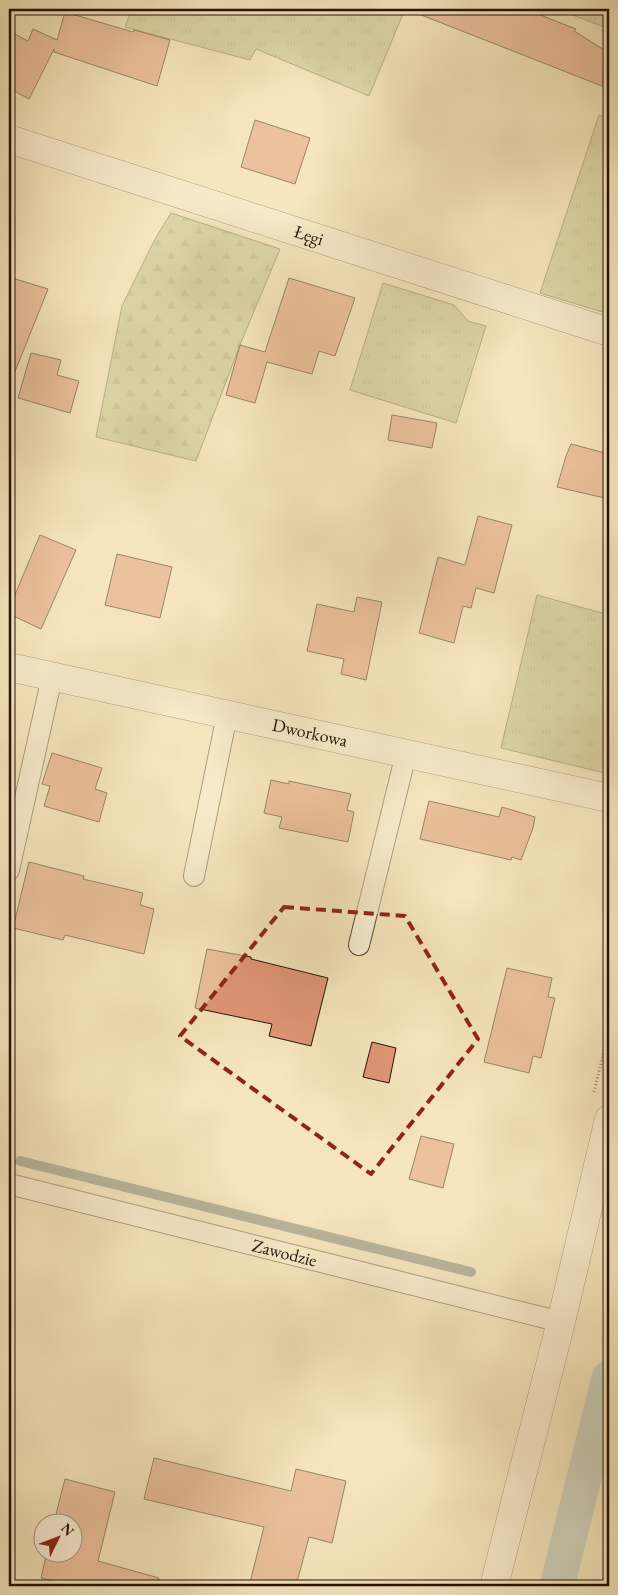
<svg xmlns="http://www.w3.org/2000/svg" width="618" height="1595" font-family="'EB Garamond',serif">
<defs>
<pattern id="grass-tufts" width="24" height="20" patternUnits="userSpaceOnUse" patternTransform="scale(1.25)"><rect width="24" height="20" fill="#c0c48e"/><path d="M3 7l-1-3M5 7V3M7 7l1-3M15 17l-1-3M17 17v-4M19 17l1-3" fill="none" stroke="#a5a779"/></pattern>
<pattern id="forest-firs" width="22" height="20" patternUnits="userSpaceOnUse" patternTransform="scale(1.25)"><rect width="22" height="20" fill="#c0c48e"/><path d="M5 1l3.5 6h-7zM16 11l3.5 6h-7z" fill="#a5a779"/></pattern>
</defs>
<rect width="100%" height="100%" fill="#f6e6bd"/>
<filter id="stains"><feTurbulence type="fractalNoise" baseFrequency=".004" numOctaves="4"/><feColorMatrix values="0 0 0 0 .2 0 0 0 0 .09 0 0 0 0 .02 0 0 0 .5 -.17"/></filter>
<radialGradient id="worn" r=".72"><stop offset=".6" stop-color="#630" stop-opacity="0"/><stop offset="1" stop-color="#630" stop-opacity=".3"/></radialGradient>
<g fill="url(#grass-tufts)" stroke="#716b4c">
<path d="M 132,9 L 405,9 L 369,96 L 256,49 L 250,60 L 125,27 Z"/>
<path d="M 557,9 L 609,9 L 609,29 Z"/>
<path d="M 599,115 L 609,118 L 609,314 L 540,293 Z"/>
<path d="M 383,283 L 454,305 L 468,321 L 486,326 L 456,423 L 350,390 Z"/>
<path d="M 537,595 L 609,615 L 609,774 L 501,748 Z"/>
</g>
<path fill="url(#forest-firs)" stroke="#716b4c" d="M 171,213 L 280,249 L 240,345 L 196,461 L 96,437 L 122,306 L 155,239 Z"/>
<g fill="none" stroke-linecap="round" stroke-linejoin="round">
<path stroke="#6f7975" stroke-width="10" d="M 20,1161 L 471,1272"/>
<path stroke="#a2bdbc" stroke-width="35" d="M 557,1586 L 609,1378"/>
</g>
<g fill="#e19677" stroke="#22120a">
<path d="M 412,9 L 525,9 L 576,29 L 574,31 L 609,53 L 609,68 L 602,86 L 411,11 Z"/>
<path d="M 65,12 L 133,32 L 134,30 L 170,40 L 157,86 L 54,52 L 54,49 L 29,99 L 9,88 L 9,31 L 28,41 L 33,29 L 57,40 Z"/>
<path d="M 255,120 L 310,138 L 295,184 L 241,167 Z"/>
<path d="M 9,277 L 48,289 L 10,384 L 9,384 Z"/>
<path d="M 289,278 L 355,298 L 335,356 L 319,351 L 312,374 L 267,362 L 255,403 L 226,395 L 240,345 L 265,352 Z"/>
<path d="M 31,353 L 61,360 L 57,375 L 79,381 L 70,413 L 18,398 Z"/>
<path d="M 392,415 L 437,423 L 432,448 L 388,440 Z"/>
<path d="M 571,444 L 609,454 L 609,499 L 557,487 L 566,456 Z"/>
<path d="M 478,516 L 512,525 L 494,593 L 476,588 L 471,608 L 463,606 L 454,643 L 419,633 L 438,557 L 465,565 Z"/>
<path d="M 40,535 L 76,550 L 41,629 L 9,614 L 9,609 Z"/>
<path d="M 117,554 L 172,567 L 160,618 L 105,605 Z"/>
<path d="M 357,597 L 382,602 L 366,680 L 341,674 L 344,659 L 307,651 L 317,604 L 354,612 Z"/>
<path d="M 52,753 L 102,768 L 95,789 L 107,793 L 99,822 L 44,806 L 50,786 L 42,784 Z"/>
<path d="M 271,780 L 289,784 L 289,781 L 303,784 L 351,794 L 347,810 L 354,812 L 348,842 L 279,828 L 282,817 L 264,813 Z"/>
<path d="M 429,801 L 499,817 L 502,807 L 535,817 L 533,828 L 521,860 L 512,857 L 511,860 L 420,839 Z"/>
<path d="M 29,862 L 84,876 L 83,879 L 143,893 L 140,905 L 154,909 L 144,954 L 65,935 L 63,940 L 13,928 Z"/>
<path d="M 207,949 L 251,957 L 251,959 L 328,978 L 311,1046 L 269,1036 L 272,1024 L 195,1008 Z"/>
<path d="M 507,968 L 552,978 L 548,997 L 555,998 L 541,1058 L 533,1056 L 529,1073 L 484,1062 Z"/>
<path d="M 372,1042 L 396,1048 L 389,1083 L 363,1077 Z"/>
<path d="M 421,1136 L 454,1144 L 443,1188 L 409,1179 Z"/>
<path d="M 154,1458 L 291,1491 L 296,1469 L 346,1481 L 332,1543 L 309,1537 L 296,1586 L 249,1586 L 264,1527 L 144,1499 Z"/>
<path d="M 65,1479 L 115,1492 L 98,1561 L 159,1578 L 157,1586 L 76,1586 L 41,1578 L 47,1552 L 72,1552 L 72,1522 L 54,1522 Z"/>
</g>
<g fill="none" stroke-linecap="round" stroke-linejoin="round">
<defs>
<g id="lane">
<path d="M 9,870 L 52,677"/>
<path d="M 194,876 L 227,715"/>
<path d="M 359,945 L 406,754"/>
<path id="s1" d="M 9,1184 L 561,1322"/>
</g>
<g id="street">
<path id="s2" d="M 9,139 L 609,332"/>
<path id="s3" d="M 9,667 L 609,798"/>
<path d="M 494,1586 L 561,1322 L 609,1119"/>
</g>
</defs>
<use href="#lane" stroke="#574737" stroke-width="22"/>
<use href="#street" stroke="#574737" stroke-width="29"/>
<path stroke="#22120a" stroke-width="3" stroke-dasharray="1 2.5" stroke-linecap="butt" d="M 594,1092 L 609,1031"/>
<use href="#lane" stroke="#f9efd4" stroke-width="20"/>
<use href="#street" stroke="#f9efd4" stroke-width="28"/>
</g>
<path d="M0 0H618V1595H0ZM 284,907 L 405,916 L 478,1039 L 371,1174 L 180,1036 Z" fill="#f6e6bd" fill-opacity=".55" fill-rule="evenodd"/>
<path fill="none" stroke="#8f2418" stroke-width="4" stroke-dasharray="10 6" stroke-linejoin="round" d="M 284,907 L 405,916 L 478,1039 L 371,1174 L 180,1036 Z"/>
<g text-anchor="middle" stroke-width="4.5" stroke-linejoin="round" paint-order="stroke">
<g font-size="18" fill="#22120a" stroke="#f9efd4">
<text dy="6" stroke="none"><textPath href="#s2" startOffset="315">Łęgi</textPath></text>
<text dy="6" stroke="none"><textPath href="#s3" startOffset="308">Dworkowa</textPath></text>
<text dy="6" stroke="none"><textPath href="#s1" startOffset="284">Zawodzie</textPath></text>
</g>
</g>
<rect width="618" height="1595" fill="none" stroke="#f6e6bd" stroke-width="30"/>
<rect x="10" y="10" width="598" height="1575" fill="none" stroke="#22120a" stroke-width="2.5"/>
<rect x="15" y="15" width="588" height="1565" fill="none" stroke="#22120a"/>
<g transform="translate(58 1538) rotate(48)"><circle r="24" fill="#f9efd4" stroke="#a39783"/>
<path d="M0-4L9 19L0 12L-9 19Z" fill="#8f2418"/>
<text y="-8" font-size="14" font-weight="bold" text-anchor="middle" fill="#22120a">N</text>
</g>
<rect width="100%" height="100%" filter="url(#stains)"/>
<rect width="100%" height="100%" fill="url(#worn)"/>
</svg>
